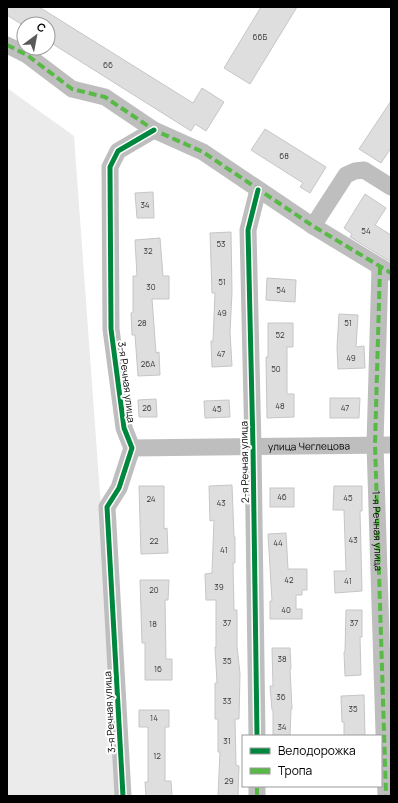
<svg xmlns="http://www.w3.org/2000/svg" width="398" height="803" font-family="Manrope,sans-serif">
<rect width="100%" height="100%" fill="#fff"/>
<path fill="#ebebeb" d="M 7,88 L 74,136 L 122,796 L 7,796 Z"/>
<g fill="#dedede" stroke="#c6c6c6">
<path d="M 7,7 L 39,7 L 193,103 L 202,88 L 224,102 L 206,131 L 195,124 L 191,131 L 48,41 L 48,24 L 21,24 L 7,15 Z"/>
<path d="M 261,7 L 297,7 L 250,84 L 224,68 Z"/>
<path d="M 391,101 L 391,148 L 381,163 L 359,149 Z"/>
<path d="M 265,129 L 326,167 L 310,193 L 300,187 L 303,183 L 251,150 Z"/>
<path d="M 153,192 L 154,218 L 137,218 L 135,193 Z"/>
<path d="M 365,194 L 386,208 L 375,225 L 391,235 L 391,262 L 350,237 L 352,234 L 344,228 Z"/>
<path d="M 231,232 L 232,292 L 230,332 L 232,366 L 212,367 L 211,341 L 213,341 L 215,293 L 212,293 L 210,233 Z"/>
<path d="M 160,238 L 163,276 L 169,276 L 169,299 L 152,299 L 156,353 L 159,352 L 160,375 L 138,376 L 135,335 L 132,335 L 131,313 L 133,312 L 133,276 L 137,276 L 135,240 Z"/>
<path d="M 267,278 L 296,280 L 295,302 L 266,300 Z"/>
<path d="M 339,314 L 358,315 L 356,347 L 364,346 L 365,368 L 338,369 L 337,347 Z"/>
<path d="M 268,323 L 293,323 L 293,347 L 287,347 L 287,394 L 294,394 L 294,417 L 267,418 L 266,357 L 268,357 Z"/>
<path d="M 330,398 L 360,398 L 359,418 L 330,418 Z"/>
<path d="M 156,399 L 157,417 L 139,417 L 138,400 Z"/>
<path d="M 229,400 L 230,417 L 205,418 L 204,401 Z"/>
<path d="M 232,485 L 234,537 L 235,537 L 235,563 L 233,563 L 234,610 L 237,610 L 237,646 L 240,674 L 239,719 L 235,719 L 236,765 L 239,766 L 238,796 L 218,796 L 220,752 L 218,752 L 218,719 L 215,719 L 215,683 L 217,683 L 215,647 L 216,647 L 216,600 L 206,600 L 205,574 L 212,573 L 214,520 L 210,521 L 209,486 Z"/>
<path d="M 139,486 L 164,486 L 164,529 L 167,528 L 168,553 L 141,554 Z"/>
<path d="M 334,486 L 362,486 L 362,511 L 360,511 L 362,591 L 335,593 L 334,571 L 346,571 L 344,510 L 333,510 Z"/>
<rect x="270" y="488" width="24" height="19"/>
<path d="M 286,533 L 288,569 L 307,569 L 307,590 L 302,590 L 302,595 L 296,595 L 296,609 L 302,609 L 302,619 L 270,619 L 270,601 L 272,601 L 268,534 Z"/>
<path d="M 140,580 L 169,580 L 168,600 L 165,600 L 166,659 L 172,659 L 172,680 L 145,680 L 145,643 L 142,643 Z"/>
<path d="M 346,610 L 362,610 L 362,637 L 360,637 L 361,675 L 345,676 L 344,652 L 345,651 Z"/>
<path d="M 272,648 L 290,648 L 291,669 L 290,669 L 292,709 L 291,709 L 290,736 L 273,736 L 273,710 L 272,710 L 270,686 L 273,686 Z"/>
<path d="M 364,695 L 365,736 L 344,736 L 344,722 L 342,722 L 341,696 Z"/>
<path d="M 139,710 L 169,710 L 169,727 L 165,727 L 165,781 L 171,781 L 172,796 L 146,796 L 145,782 L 148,782 L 148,727 L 139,727 Z"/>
</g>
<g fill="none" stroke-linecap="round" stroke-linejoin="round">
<g stroke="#bebebe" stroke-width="17">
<path d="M 7,45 L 27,55 L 72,89 L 105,97 L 154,130 L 203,152 L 313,226 L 389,272"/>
<path d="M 313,226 L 346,175 L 355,171 L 364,170 L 391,187"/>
<path id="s1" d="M 380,267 L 375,444 L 386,796"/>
<path id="s2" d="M 132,448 L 391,445"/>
<path d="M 257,736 L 253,447 L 248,230 L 258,190"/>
<path d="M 123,796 L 107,507 L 119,488 L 132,448 L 124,428 L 111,329 L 110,167 L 118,151 L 154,130"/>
<path d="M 257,796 L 257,786"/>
</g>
<g stroke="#58b947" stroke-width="4" stroke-dasharray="8 4" stroke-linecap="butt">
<path d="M 7,45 L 27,55 L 72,89 L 105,97 L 154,130 L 203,152 L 313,226 L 391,273"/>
<path d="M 380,267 L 375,444 L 386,796"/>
<path d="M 257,796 L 257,786"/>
</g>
<defs>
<g id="cycleway">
<path d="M 257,736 L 253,447 L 248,230 L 258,190"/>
<path d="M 123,796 L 107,507 L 119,488 L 132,448 L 124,428 L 111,329 L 110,167 L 118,151 L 154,130"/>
</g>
</defs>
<use href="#cycleway" stroke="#fff" stroke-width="8"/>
<use href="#cycleway" stroke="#00873e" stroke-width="5"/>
</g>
<g text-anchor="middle" stroke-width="4" stroke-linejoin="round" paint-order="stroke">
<g font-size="8" fill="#383838">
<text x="260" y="40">66Б</text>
<text x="108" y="68">66</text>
<text x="284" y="159">68</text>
<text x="145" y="208">34</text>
<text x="366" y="234">54</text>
<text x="221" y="247">53</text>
<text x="148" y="254">32</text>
<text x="222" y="285">51</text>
<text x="151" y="290">30</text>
<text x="281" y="293">54</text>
<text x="222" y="316">49</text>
<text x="142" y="326">28</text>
<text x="348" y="326">51</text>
<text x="280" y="338">52</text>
<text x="221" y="357">47</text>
<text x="351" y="361">49</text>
<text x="148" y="367">26А</text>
<text x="276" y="372">50</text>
<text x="280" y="409">48</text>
<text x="147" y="411">26</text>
<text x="345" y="411">47</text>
<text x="217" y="412">45</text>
<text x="282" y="500">46</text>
<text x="348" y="501">45</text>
<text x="151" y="502">24</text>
<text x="221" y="506">43</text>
<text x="353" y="543">43</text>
<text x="154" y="544">22</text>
<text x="278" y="546">44</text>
<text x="224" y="553">41</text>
<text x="289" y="583">42</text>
<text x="348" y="584">41</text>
<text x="219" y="590">39</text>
<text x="154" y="593">20</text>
<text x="286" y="613">40</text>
<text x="227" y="626">37</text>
<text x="354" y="626">37</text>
<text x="153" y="627">18</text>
<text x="282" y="662">38</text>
<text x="227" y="664">35</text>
<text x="158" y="672">16</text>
<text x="281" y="700">36</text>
<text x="227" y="704">33</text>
<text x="353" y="712">35</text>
<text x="154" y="721">14</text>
<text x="282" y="730">34</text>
<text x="227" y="744">31</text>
<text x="157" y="759">12</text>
<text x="229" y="784">29</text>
</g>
<g font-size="10" fill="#000" stroke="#fff">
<text transform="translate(127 382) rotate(83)" y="4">3-я Речная улица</text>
<text dy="4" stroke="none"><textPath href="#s2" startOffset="177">улица Чеглецова</textPath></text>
<text transform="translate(244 462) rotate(-91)" y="4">2-я Речная улица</text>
<text dy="4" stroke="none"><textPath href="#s1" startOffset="264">1-я Речная улица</textPath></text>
<text transform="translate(109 712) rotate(-93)" y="4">3-я Речная улица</text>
</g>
</g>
<rect width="398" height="803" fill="none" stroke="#000000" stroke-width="16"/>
<rect x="242" y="735" width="140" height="52" fill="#ffffff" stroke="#999999"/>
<rect x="250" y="748" width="20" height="6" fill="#00873e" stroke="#999999"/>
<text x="278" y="755" font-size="12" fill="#000000">Велодорожка</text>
<rect x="250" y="768" width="20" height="6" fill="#58b947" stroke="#999999"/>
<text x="278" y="775" font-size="12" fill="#000000">Тропа</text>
<g transform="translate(36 36) rotate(32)"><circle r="19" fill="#ffffff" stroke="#999999"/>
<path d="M0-3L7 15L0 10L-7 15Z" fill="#595959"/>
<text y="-6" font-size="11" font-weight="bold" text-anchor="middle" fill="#000000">С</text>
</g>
</svg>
